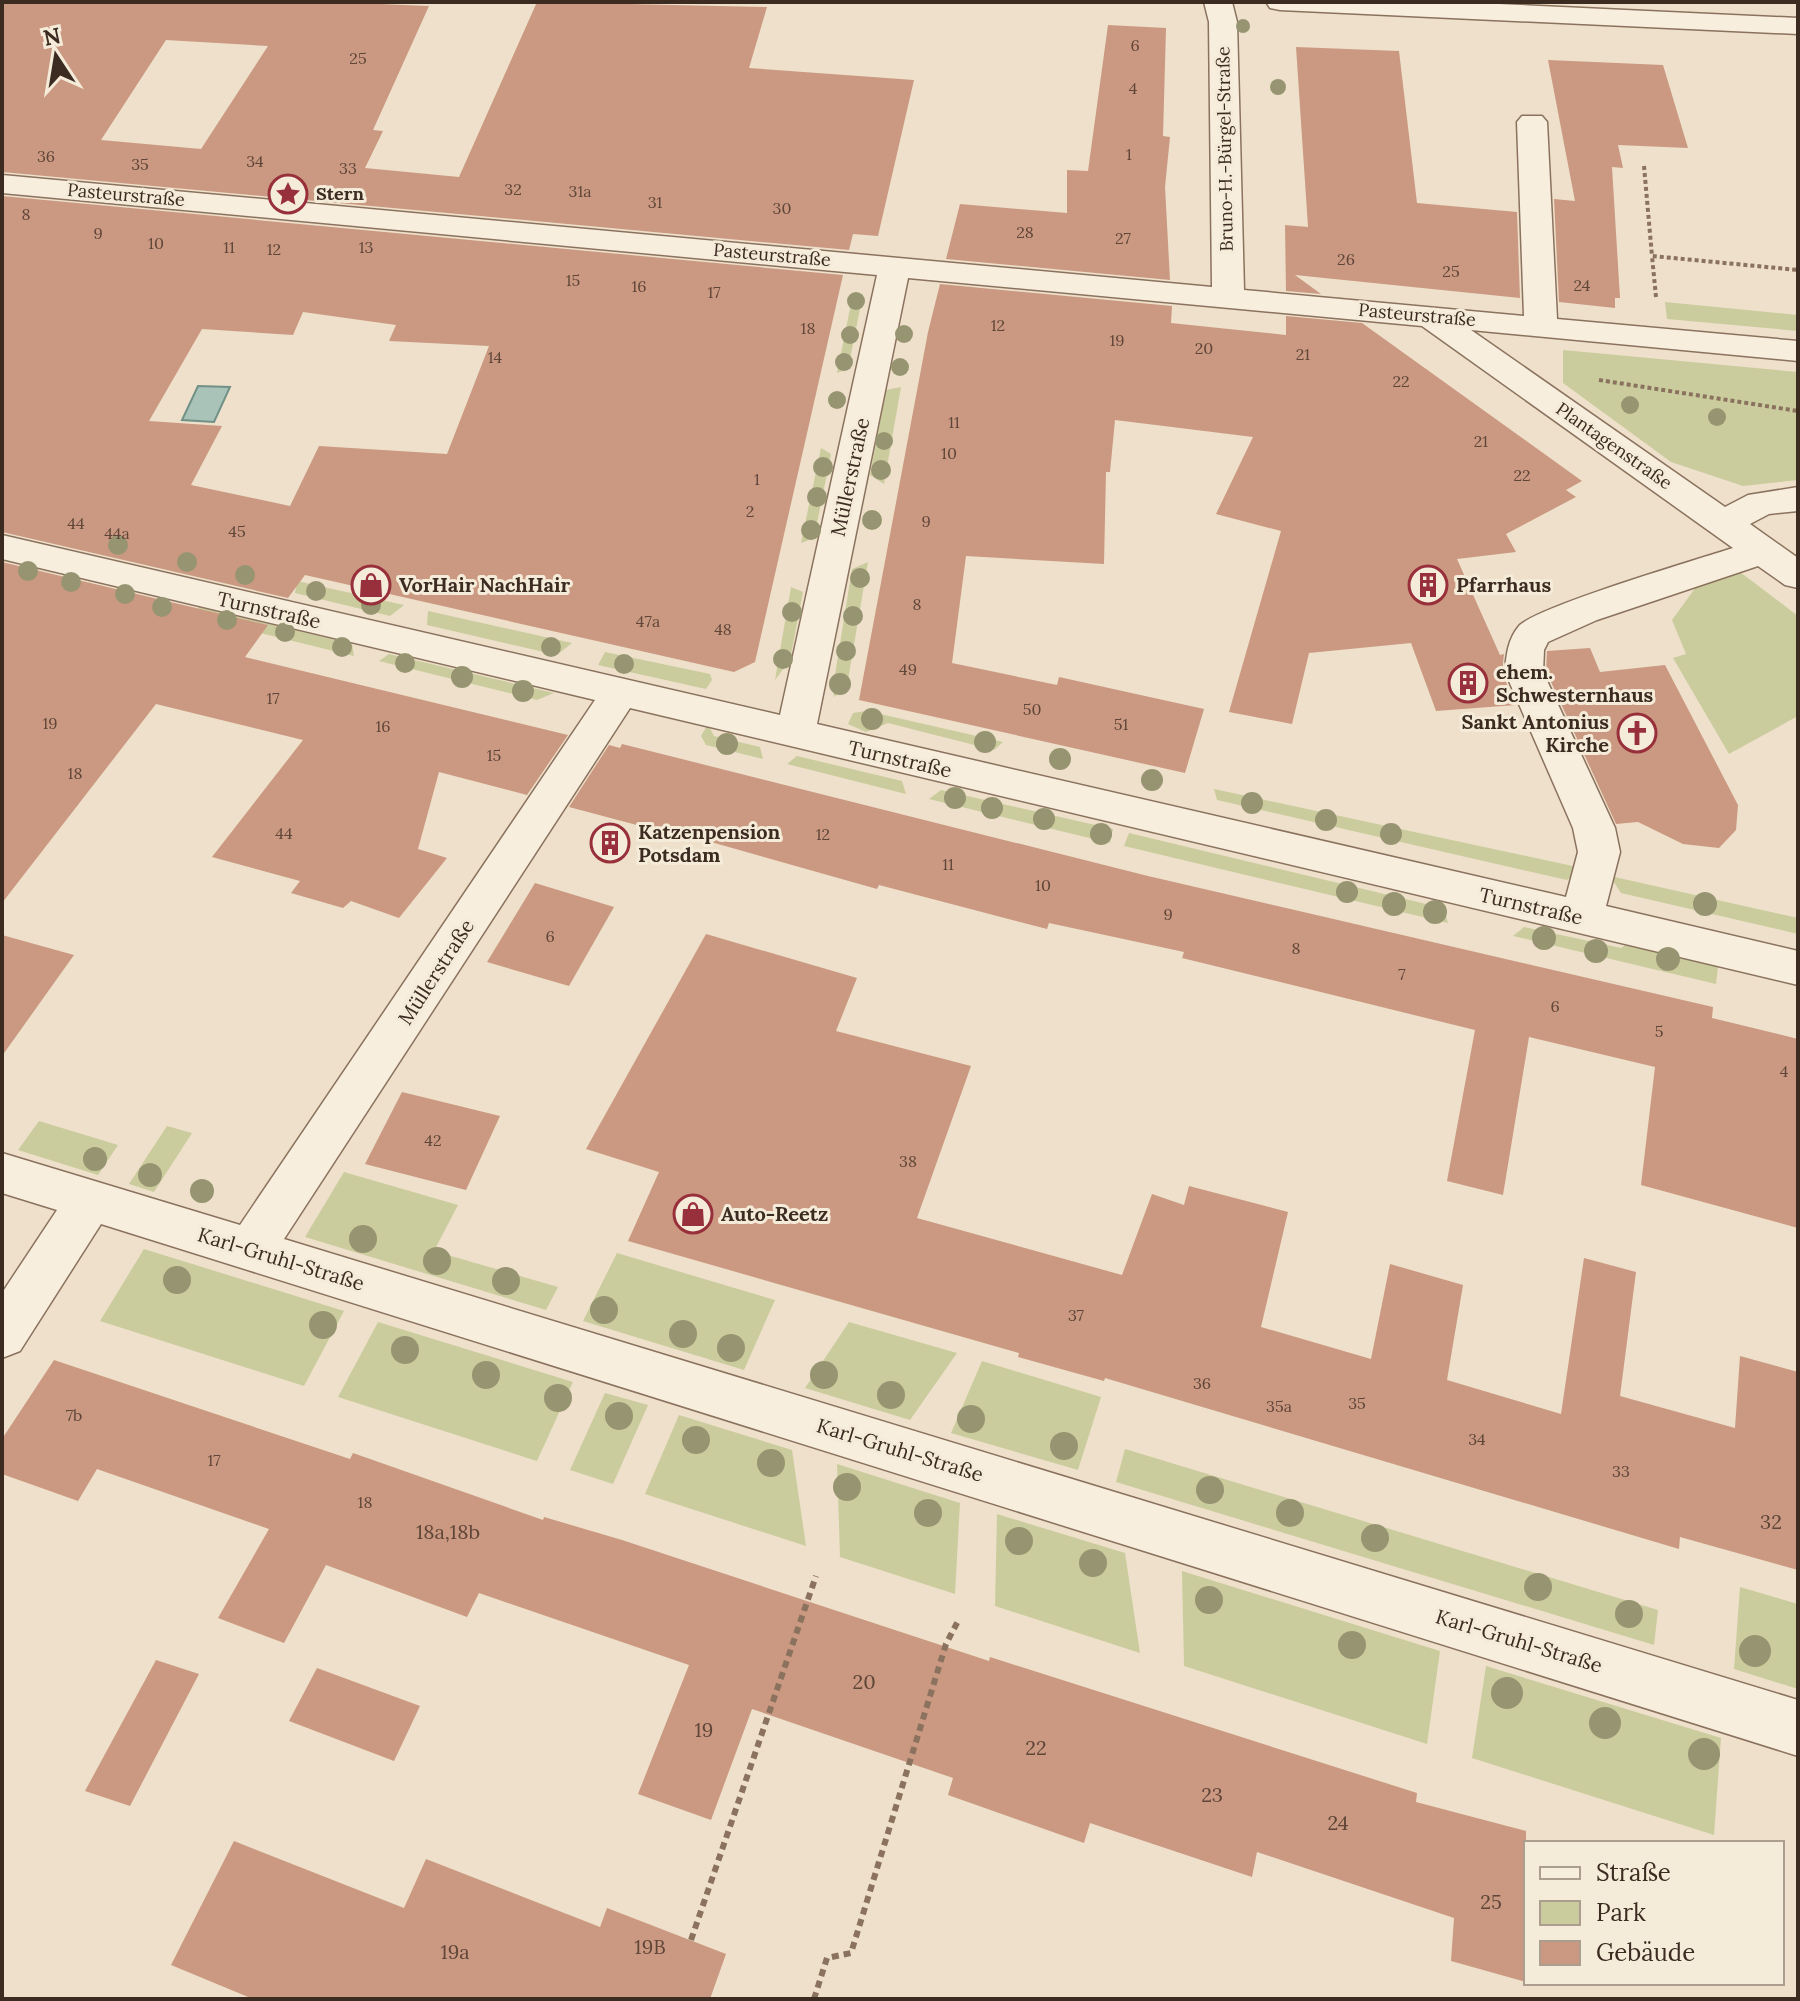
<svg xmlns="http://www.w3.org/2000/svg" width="1800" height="2001" font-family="Lora,serif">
<rect width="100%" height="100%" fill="#eee0ca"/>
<g fill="#cbcc9e">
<path d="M 853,294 L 863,294 L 848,369 L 837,373 Z"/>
<path d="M 1665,302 L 1798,315 L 1798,331 L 1667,319 Z"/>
<path d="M 1563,350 L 1798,372 L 1798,480 L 1743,486 L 1671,462 L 1563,383 Z"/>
<path d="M 901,387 L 884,484 L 870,475 L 886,390 Z"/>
<path d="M 821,448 L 831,454 L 814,538 L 801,543 Z"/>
<path d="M 868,562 L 847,686 L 834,697 L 833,687 L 852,569 Z"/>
<path d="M 1740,572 L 1798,616 L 1798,716 L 1729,754 L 1673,658 L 1686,654 L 1672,620 L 1696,587 Z"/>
<path d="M 297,581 L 404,605 L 390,616 L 295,593 Z"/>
<path d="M 791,587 L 803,592 L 790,660 L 775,680 Z"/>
<path d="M 199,607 L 352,644 L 354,656 L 190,616 Z"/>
<path d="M 428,611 L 572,643 L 557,655 L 427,625 Z"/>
<path d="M 605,652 L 710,674 L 712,680 L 706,689 L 598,665 Z"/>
<path d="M 389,654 L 554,693 L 537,700 L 379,661 Z"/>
<path d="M 866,711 L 867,711 L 1003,742 L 994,750 L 888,723 L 866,732 L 848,724 L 853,713 Z"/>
<path d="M 708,724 L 714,736 L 760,747 L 763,759 L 706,745 L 701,736 Z"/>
<path d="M 797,756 L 902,781 L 906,794 L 787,764 Z"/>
<path d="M 1214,789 L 1582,868 L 1567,880 L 1217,800 Z"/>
<path d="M 941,790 L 1113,829 L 1110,843 L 929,799 Z"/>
<path d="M 1129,833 L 1443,908 L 1448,923 L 1124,846 Z"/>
<path d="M 1610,876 L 1798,918 L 1798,934 L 1621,893 Z"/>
<path d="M 1524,927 L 1621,948 L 1634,939 L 1709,956 L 1718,967 L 1716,984 L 1513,936 Z"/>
<path d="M 39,1121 L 118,1145 L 98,1175 L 18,1150 Z"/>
<path d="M 167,1126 L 192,1133 L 154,1192 L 129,1184 Z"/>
<path d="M 344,1172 L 458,1205 L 434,1251 L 558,1287 L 546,1310 L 305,1237 Z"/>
<path d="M 144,1249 L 344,1311 L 304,1386 L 100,1321 Z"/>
<path d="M 617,1253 L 775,1300 L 744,1370 L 583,1321 Z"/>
<path d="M 378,1322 L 573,1382 L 537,1461 L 338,1397 Z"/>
<path d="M 849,1322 L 957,1353 L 910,1420 L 805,1388 Z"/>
<path d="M 982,1361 L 1101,1397 L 1078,1470 L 951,1433 Z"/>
<path d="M 605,1393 L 648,1405 L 613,1484 L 570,1470 Z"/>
<path d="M 679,1415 L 792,1450 L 806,1546 L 645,1494 Z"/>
<path d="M 1125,1449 L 1658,1610 L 1654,1645 L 1116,1482 Z"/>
<path d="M 837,1464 L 960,1503 L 955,1594 L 840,1557 Z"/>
<path d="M 997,1514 L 1125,1553 L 1140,1653 L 995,1606 Z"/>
<path d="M 1182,1571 L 1440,1651 L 1427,1744 L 1184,1666 Z"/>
<path d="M 1740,1587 L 1798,1604 L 1798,1689 L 1734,1669 Z"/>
<path d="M 1486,1666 L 1721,1738 L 1714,1835 L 1472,1758 Z"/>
</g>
<path fill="#aac3b9" stroke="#719186" stroke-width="2" d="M 198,386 L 230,387 L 214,422 L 182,420 Z"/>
<g fill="#cb9981" fill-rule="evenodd">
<path d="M 2,2 L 333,2 L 429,6 L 373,130 L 383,131 L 365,168 L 459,177 L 537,2 L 767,7 L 749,68 L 914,80 L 878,236 L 853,234 L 849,250 L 2,172 ZM 166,40 L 268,46 L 201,149 L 101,140 Z"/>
<path d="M 1108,25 L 1166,28 L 1163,136 L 1170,137 L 1165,187 L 1170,280 L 946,259 L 960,204 L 1067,213 L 1067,170 L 1088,171 Z"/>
<path d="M 1296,47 L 1399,51 L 1417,203 L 1517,212 L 1520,298 L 1295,275 L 1321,294 L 1286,291 L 1285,225 L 1308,227 Z"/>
<path d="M 1548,60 L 1663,65 L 1688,148 L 1618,145 L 1623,168 L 1612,167 L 1620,298 L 1615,298 L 1615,308 L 1559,302 L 1554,199 L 1575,201 Z"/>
<path d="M 2,196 L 843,275 L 755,662 L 734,672 L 305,575 L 288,598 L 2,532 ZM 303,312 L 396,325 L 389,341 L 489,346 L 447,454 L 319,446 L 290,506 L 191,485 L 222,426 L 149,421 L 202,329 L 293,335 Z"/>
<path d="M 940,284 L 1172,306 L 1171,323 L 1286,335 L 1286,316 L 1362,323 L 1582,481 L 1566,490 L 1576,497 L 1506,534 L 1516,552 L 1457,559 L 1500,655 L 1504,654 L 1502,673 L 1516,705 L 1436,711 L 1411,643 L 1309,653 L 1292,724 L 1229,712 L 1281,531 L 1216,514 L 1253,437 L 1115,420 L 1110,472 L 1106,472 L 1104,564 L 966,556 L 952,663 L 1057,685 L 1059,677 L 1204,709 L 1185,773 L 859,700 L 928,332 Z"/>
<path d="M 2,562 L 268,625 L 245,657 L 568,735 L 527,795 L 439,772 L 418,849 L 447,858 L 399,918 L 351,901 L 343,908 L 291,893 L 300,881 L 212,857 L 303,740 L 156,704 L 2,903 Z"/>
<path d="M 1590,648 L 1600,672 L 1665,665 L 1738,805 L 1736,830 L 1719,848 L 1683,844 L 1638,822 L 1616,824 L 1546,671 L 1547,651 Z"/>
<path d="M 622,744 L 1148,876 L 1713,1007 L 1712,1018 L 1798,1039 L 1798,1228 L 1641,1185 L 1655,1067 L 1529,1037 L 1503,1195 L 1447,1181 L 1475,1030 L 1182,958 L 1184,952 L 1049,923 L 1047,929 L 879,885 L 877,889 L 665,829 L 663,832 L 569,807 L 609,745 L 620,748 Z"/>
<path d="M 535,883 L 614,907 L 569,986 L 487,962 Z"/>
<path d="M 706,934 L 857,978 L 836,1031 L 971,1066 L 917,1218 L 1122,1275 L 1152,1194 L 1184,1205 L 1189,1186 L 1288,1212 L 1261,1327 L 1371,1359 L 1390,1264 L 1463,1285 L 1447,1380 L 1561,1414 L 1584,1258 L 1636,1272 L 1620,1396 L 1735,1428 L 1740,1356 L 1798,1372 L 1798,1570 L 1680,1537 L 1679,1549 L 1105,1378 L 1104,1381 L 1018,1357 L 1019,1353 L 628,1241 L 659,1172 L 586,1149 Z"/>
<path d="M 2,935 L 74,955 L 2,1056 Z"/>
<path d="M 402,1092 L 500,1116 L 466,1190 L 365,1164 Z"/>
<path d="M 54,1360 L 350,1459 L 353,1453 L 543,1520 L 544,1517 L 622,1540 L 989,1661 L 990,1657 L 1417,1793 L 1416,1802 L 1526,1831 L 1526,1982 L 1451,1961 L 1454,1918 L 1257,1852 L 1252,1877 L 1090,1823 L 1084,1843 L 948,1795 L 953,1778 L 752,1709 L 711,1820 L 638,1794 L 689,1665 L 479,1593 L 467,1617 L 326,1565 L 284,1643 L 218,1618 L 269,1529 L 97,1469 L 78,1501 L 2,1474 L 2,1439 Z"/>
<path d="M 156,1660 L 199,1674 L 130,1806 L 85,1791 Z"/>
<path d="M 317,1668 L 420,1706 L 394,1761 L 289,1721 Z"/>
<path d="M 234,1841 L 404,1908 L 426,1859 L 600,1927 L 607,1908 L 726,1954 L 710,1999 L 253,1999 L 171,1965 Z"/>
</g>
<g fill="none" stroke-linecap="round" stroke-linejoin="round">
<defs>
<g id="minor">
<path d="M 1204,2 L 1232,2 L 1237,22 L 1244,290 L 1524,316 L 1517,122 L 1522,116 L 1542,116 L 1547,122 L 1557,319 L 1798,341 L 1798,361 L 1471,330 L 1725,507 L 1748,495 L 1798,487 L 1798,511 L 1769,514 L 1750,524 L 1798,558 L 1798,588 L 1785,585 L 1758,566 L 1597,620 L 1548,642 L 1544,650 L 1543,672 L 1615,828 L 1620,852 L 1606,906 L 1798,951 L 1798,985 L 630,708 L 284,1239 L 1798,1700 L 1798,1756 L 101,1224 L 20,1351 L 2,1358 L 2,1293 L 57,1210 L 2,1193 L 2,1153 L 240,1225 L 595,700 L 2,559 L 2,535 L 780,715 L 877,275 L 2,193 L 2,175 L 1212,287 L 1209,22 ZM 908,278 L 1422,326 L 1733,548 C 1699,559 1536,607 1519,626 C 1508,639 1506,655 1505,672 L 1573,828 L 1578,852 L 1566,897 L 817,724 Z"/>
<path d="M 1266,2 L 1456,2 L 1798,18 L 1798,34 L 1280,10 L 1270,8 Z"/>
</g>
</defs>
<use href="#minor" stroke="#8a725e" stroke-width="3"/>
<g stroke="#8a725e" stroke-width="4" stroke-dasharray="4 3" stroke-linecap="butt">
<path d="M 1644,166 L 1652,256"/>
<path d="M 1656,297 L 1652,256 L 1798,270"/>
<path d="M 1599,380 L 1798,411"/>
</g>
<g stroke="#8a725e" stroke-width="6" stroke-dasharray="7 5" stroke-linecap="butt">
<path d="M 691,1940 L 816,1576"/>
<path d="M 814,1999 L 827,1958 L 851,1953 L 946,1644 L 958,1621"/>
</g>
<use href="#minor" fill="#f8eedd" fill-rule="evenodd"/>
</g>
<g fill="#979571">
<circle cx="1243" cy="26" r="7"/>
<circle cx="1278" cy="87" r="8"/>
<circle cx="856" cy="301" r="9"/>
<circle cx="904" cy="334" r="9"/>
<circle cx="850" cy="335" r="9"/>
<circle cx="844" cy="362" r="9"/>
<circle cx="900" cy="367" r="9"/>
<circle cx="837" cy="400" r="9"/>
<circle cx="1630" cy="405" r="9"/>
<circle cx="1717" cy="417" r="9"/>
<circle cx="884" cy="441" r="9"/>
<circle cx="823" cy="467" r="10"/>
<circle cx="881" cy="470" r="10"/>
<circle cx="817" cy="497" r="10"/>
<circle cx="872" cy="520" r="10"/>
<circle cx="811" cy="530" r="10"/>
<circle cx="118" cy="545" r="10"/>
<circle cx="187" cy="562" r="10"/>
<circle cx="28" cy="571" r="10"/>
<circle cx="245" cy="575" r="10"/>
<circle cx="860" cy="578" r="10"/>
<circle cx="71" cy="582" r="10"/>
<circle cx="316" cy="591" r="10"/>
<circle cx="125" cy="594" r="10"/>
<circle cx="371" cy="605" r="10"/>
<circle cx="162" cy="607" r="10"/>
<circle cx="792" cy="612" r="10"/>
<circle cx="853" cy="616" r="10"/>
<circle cx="227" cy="620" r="10"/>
<circle cx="285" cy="632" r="10"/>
<circle cx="342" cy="647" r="10"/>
<circle cx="551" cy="647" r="10"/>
<circle cx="846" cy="651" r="10"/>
<circle cx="783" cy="659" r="10"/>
<circle cx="405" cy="663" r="10"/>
<circle cx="624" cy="664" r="10"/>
<circle cx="462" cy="677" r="11"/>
<circle cx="840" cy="684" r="11"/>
<circle cx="523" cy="691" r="11"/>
<circle cx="872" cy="719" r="11"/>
<circle cx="985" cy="742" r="11"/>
<circle cx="727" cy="744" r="11"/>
<circle cx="1060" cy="759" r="11"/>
<circle cx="1152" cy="780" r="11"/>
<circle cx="955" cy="798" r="11"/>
<circle cx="1252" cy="803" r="11"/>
<circle cx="992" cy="808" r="11"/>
<circle cx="1044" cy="819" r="11"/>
<circle cx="1326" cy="820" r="11"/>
<circle cx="1101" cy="834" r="11"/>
<circle cx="1391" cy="834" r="11"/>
<circle cx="1347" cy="892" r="11"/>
<circle cx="1394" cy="904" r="12"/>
<circle cx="1705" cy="904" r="12"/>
<circle cx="1435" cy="912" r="12"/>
<circle cx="1544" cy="938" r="12"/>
<circle cx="1596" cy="951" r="12"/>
<circle cx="1668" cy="959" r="12"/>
<circle cx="95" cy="1159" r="12"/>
<circle cx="150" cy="1175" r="12"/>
<circle cx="202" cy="1191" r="12"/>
<circle cx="363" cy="1239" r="14"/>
<circle cx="437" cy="1261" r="14"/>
<circle cx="177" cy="1280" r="14"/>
<circle cx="506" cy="1281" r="14"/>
<circle cx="604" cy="1310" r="14"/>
<circle cx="323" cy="1325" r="14"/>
<circle cx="683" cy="1334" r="14"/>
<circle cx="731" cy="1348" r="14"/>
<circle cx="405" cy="1350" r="14"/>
<circle cx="486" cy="1375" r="14"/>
<circle cx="824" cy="1375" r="14"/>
<circle cx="891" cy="1395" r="14"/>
<circle cx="558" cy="1398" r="14"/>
<circle cx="619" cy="1416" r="14"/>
<circle cx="971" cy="1419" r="14"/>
<circle cx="696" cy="1440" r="14"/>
<circle cx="1064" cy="1446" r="14"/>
<circle cx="771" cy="1463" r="14"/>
<circle cx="847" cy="1487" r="14"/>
<circle cx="1210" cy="1490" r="14"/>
<circle cx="928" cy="1513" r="14"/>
<circle cx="1290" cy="1513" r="14"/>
<circle cx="1375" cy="1538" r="14"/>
<circle cx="1019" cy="1541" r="14"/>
<circle cx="1093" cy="1563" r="14"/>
<circle cx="1538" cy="1587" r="14"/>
<circle cx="1209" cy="1600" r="14"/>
<circle cx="1629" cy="1614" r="14"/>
<circle cx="1352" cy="1645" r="14"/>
<circle cx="1755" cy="1651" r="16"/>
<circle cx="1507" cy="1693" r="16"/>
<circle cx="1605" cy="1723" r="16"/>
<circle cx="1704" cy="1754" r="16"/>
</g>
<defs>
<symbol id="sight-ring" viewBox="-11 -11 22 22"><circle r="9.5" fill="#f5ebd9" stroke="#98303b" stroke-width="1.5"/><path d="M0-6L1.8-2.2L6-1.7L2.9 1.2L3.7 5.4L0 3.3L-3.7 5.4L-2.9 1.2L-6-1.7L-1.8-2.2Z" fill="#98303b"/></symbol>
<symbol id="shop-ring" viewBox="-11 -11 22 22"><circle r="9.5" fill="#f5ebd9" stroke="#98303b" stroke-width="1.5"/><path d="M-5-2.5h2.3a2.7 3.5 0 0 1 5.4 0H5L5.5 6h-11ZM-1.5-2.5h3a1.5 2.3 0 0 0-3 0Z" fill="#98303b"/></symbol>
<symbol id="building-ring" viewBox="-11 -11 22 22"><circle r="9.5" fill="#f5ebd9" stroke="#98303b" stroke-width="1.5"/><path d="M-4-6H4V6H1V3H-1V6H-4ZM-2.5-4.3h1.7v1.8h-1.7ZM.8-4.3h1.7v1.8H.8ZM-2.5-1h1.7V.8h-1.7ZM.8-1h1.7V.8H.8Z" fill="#98303b"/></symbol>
<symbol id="church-ring" viewBox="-11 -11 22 22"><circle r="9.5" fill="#f5ebd9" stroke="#98303b" stroke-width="1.5"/><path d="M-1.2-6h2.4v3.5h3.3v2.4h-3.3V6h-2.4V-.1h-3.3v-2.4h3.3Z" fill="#98303b"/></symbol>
</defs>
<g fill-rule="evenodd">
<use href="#sight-ring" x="266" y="172" width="44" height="44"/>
<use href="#shop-ring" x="349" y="563" width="44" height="44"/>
<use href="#building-ring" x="1406" y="563" width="44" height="44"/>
<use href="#building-ring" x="1446" y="661" width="44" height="44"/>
<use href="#church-ring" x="1615" y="711" width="44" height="44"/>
<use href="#building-ring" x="588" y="821" width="44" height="44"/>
<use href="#shop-ring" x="671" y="1192" width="44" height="44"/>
</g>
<g text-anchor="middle" stroke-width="6" stroke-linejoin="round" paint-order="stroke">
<g font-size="16" fill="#5f4639">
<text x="1135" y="51">6</text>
<text x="358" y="64">25</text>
<text x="1133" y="94">4</text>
<text x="1129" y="160">1</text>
<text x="46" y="162">36</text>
<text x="255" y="167">34</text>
<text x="140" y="170">35</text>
<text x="348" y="174">33</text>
<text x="513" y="195">32</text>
<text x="580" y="197">31a</text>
<text x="655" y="208">31</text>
<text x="782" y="214">30</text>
<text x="26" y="220">8</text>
<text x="1025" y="238">28</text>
<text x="98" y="239">9</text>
<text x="1123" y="244">27</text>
<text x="156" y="249">10</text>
<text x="229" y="253">11</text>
<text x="366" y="253">13</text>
<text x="274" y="255">12</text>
<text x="1346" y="265">26</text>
<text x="1451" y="277">25</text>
<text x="573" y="286">15</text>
<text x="1582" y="291">24</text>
<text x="639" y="292">16</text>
<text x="714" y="298">17</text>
<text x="998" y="331">12</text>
<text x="808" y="334">18</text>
<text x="1117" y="346">19</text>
<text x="1204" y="354">20</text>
<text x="1303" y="360">21</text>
<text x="495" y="363">14</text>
<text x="1401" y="387">22</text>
<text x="954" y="428">11</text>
<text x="1481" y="447">21</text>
<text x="949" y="459">10</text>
<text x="1522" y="481">22</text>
<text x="757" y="485">1</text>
<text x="750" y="517">2</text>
<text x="926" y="527">9</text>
<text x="76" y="529">44</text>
<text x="237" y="537">45</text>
<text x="117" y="539">44a</text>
<text x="917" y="610">8</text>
<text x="648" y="627">47a</text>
<text x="723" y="635">48</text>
<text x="908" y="675">49</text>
<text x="273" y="704">17</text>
<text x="1032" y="715">50</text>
<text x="50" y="729">19</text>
<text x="1121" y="730">51</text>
<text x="383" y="732">16</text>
<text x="494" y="761">15</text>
<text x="75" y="779">18</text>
<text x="284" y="839">44</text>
<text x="823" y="840">12</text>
<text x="948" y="870">11</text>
<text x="1043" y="891">10</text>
<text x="1168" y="920">9</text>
<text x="550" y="942">6</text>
<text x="1296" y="954">8</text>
<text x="1402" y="980">7</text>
<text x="1555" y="1012">6</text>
<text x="1659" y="1037">5</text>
<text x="1784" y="1077">4</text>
<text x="433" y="1146">42</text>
<text x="908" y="1167">38</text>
<text x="1076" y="1321">37</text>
<text x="1202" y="1389">36</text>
<text x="1357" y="1409">35</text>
<text x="1279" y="1412">35a</text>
<text x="74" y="1421">7b</text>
<text x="1477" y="1445">34</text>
<text x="214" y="1466">17</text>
<text x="1621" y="1477">33</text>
<text x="365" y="1508">18</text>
</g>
<g font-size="18" fill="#3b2b21" stroke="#f5ebd9">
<text transform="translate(1225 149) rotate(-91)" y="6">Bruno-H.-Bürgel-Straße</text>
<text transform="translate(126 195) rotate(5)" y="6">Pasteurstraße</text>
<text transform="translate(772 255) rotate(5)" y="6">Pasteurstraße</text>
<text transform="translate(1417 315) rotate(5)" y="6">Pasteurstraße</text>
<text transform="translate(1614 446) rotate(35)" y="6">Plantagenstraße</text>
</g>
<g font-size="18" font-weight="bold" fill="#3b2b21" stroke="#f5ebd9" text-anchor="start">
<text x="316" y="200">Stern</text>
</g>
<g font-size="20" fill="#3b2b21" stroke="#f5ebd9">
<text transform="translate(850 477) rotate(-78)" y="7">Müllerstraße</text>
<text transform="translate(269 610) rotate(13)" y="7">Turnstraße</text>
<text transform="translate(900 759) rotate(13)" y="7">Turnstraße</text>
<text transform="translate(1531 906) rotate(13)" y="7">Turnstraße</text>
<text transform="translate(436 972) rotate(-57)" y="7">Müllerstraße</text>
<text transform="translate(281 1259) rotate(17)" y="7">Karl-Gruhl-Straße</text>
<text transform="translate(900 1450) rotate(17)" y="7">Karl-Gruhl-Straße</text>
<text transform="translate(1519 1641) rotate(17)" y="7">Karl-Gruhl-Straße</text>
</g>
<g font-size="20" font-weight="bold" fill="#3b2b21" stroke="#f5ebd9" text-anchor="start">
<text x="399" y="592">VorHair NachHair</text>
<text x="1456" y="592">Pfarrhaus</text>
<text x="1496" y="679">ehem.<tspan x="1496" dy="23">Schwesternhaus</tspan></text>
<text x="1609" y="729" text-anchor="end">Sankt Antonius<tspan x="1609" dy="23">Kirche</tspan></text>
<text x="638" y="839">Katzenpension<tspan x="638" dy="23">Potsdam</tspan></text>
<text x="721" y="1221">Auto-Reetz</text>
</g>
<g font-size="20" fill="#5f4639">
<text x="1771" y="1529">32</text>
<text x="448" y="1539">18a,18b</text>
<text x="864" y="1689">20</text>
<text x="704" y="1737">19</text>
<text x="1036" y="1755">22</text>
<text x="1212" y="1802">23</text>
<text x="1338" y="1830">24</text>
<text x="1491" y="1909">25</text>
<text x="650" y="1954">19B</text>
<text x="455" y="1959">19a</text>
</g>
</g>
<rect width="1800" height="2001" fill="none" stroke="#3b2b21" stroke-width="8"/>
<rect x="1524" y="1841" width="260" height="144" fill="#f5ebd9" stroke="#ab9e8f" stroke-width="2"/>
<rect x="1540" y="1867" width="40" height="12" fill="#f8eedd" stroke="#ab9e8f" stroke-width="2"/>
<text x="1596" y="1881" font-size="24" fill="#3b2b21">Straße</text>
<rect x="1540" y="1901" width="40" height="24" fill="#cbcc9e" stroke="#ab9e8f" stroke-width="2"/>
<text x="1596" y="1921" font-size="24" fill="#3b2b21">Park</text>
<rect x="1540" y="1941" width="40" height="24" fill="#cb9981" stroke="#ab9e8f" stroke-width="2"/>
<text x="1596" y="1961" font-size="24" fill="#3b2b21">Gebäude</text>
<g transform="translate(56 56) rotate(348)" stroke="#f5ebd9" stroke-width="6" paint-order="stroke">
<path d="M0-6L14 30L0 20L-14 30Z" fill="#3b2b21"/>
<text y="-12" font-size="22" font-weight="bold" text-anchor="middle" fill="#3b2b21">N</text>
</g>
</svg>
